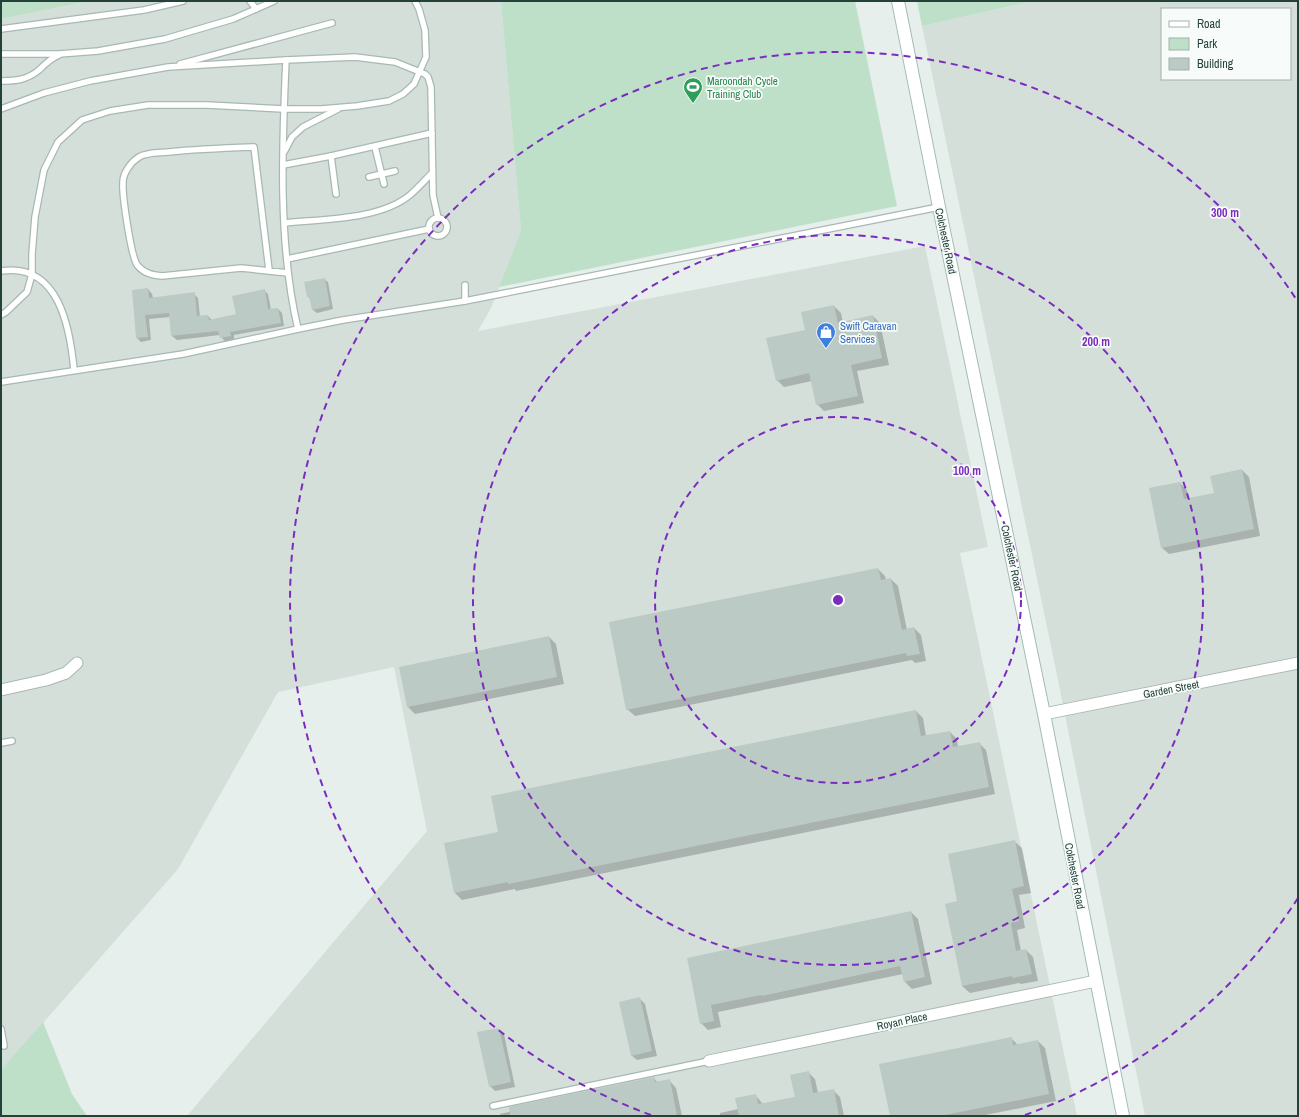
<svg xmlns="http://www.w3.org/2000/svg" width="1299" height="1117" font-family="'Archivo Narrow',sans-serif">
<rect width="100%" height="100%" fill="#e6efeb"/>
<g fill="#d4dfda" fill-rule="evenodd">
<path d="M 90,1 L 501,1 L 521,231 L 491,308 L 478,331 L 925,246 L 988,547 L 960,553 L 1077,1116 L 187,1116 L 427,831 L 394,667 L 278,692 L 178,869 L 1,1071 L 1,19 Z"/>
<path d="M 1034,1 L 1298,1 L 1298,1116 L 1145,1116 L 1057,675 L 922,26 ZM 1162,9 L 1290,9 L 1290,79 L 1162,79 Z"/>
</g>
<g fill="#bfe0c8">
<path d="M 1,1 L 90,1 L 1,19 Z"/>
<path d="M 501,1 L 855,1 L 897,206 L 499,287 L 521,231 Z"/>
<path d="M 917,1 L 1034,1 L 922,26 Z"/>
<path d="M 43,1022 L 72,1094 L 87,1116 L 1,1116 L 1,1070 Z"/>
</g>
<g fill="#0003">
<path d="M 324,279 L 328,282 L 333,309 L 317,313 L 313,310 L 311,300 L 308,296 Z"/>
<path d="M 148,289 L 152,294 L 153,298 L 194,294 L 198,298 L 200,317 L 208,316 L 213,321 L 237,315 L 264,290 L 268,294 L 271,310 L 278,309 L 282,313 L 284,326 L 234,335 L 234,340 L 225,342 L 220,335 L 177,340 L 172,336 L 170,317 L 149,319 L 151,340 L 141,342 L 137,338 Z"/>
<path d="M 834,306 L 841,313 L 843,323 L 873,316 L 880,323 L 889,365 L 857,371 L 864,403 L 824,411 L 817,404 L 812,381 L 784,387 L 777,380 L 806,330 Z"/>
<path d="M 1242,470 L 1249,477 L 1260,536 L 1169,554 L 1161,547 L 1180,483 L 1187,490 L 1189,499 L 1215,494 Z"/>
<path d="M 878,569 L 885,576 L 886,580 L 891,579 L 898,586 L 907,630 L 914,628 L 921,635 L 926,661 L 915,663 L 912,660 L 635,716 L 627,709 Z"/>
<path d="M 549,637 L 556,644 L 564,684 L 415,714 L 408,707 Z"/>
<path d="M 916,711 L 923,718 L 926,736 L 950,732 L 957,739 L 958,747 L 979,743 L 986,750 L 995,794 L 516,891 L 515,889 L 462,900 L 455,893 L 445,844 L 499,833 Z"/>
<path d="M 1014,841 L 1022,848 L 1031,893 L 1019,895 L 1025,928 L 1017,930 L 1021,951 L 1026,950 L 1033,957 L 1038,981 L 1021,984 L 1019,983 L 970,993 L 962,986 L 959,902 Z"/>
<path d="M 911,912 L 918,919 L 932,984 L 912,989 L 904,981 L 903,974 L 718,1012 L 721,1027 L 708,1030 L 701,1023 L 688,959 Z"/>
<path d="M 639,998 L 645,1004 L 657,1056 L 637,1060 L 631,1055 Z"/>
<path d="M 498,1029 L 504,1034 L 515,1087 L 495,1091 L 490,1086 Z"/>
<path d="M 1011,1038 L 1018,1045 L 1038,1041 L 1045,1048 L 1056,1101 L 980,1116 L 891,1116 Z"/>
<path d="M 808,1072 L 815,1079 L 818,1093 L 833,1090 L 840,1097 L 844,1116 L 720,1116 L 720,1113 L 738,1109 L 755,1095 L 763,1104 L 796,1097 Z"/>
<path d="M 654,1078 L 658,1083 L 669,1080 L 676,1088 L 682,1116 L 500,1116 L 500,1114 Z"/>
</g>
<g fill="#bbcac4">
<path d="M 325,278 L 330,306 L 312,310 L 309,296 L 307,297 L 304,282 Z"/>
<path d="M 148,288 L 149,298 L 195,292 L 197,316 L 208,315 L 209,320 L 236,314 L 232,296 L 265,289 L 268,309 L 278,308 L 281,323 L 230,332 L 231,336 L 220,338 L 218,331 L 171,336 L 169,313 L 145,315 L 148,337 L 136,338 L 132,290 Z"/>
<path d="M 834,305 L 838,323 L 873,315 L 882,358 L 851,365 L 858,396 L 816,405 L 809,373 L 776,381 L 766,338 L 805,330 L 801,312 Z"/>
<path d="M 1242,469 L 1254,529 L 1161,548 L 1149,488 L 1180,482 L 1184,499 L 1214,493 L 1210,476 Z"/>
<path d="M 878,568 L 881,580 L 891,578 L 902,630 L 914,627 L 920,654 L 907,656 L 906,653 L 626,710 L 609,622 Z"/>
<path d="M 549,636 L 557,677 L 407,707 L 399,667 Z"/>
<path d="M 916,710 L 921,736 L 950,731 L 953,747 L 980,742 L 989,787 L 508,884 L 508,882 L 454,893 L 444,843 L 498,832 L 491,796 Z"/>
<path d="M 1015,840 L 1024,886 L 1012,889 L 1019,921 L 1011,923 L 1016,951 L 1026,949 L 1032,974 L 1013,978 L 1012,976 L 962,986 L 945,904 L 957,901 L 948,854 Z"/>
<path d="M 911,911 L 925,977 L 904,982 L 900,966 L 762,996 L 761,995 L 711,1005 L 714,1021 L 700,1024 L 687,958 Z"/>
<path d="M 640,997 L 652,1051 L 631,1056 L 619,1002 Z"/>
<path d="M 499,1028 L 511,1082 L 489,1087 L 477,1032 Z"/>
<path d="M 1012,1037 L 1013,1045 L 1038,1040 L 1049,1094 L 940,1116 L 890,1116 L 879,1064 Z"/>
<path d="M 809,1071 L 813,1093 L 834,1089 L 839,1116 L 739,1116 L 735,1098 L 756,1094 L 758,1104 L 795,1097 L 790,1075 Z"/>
<path d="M 654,1077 L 655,1082 L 670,1079 L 677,1116 L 510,1116 L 509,1107 Z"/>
</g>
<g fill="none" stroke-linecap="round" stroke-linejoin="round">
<defs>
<g id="service">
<path d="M 250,1 L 256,9"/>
<path d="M 1,29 L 144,10 L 183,1"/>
<path d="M 1,54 L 59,54 L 98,51 L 165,39 L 233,19 L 274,1"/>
<path d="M 286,60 C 282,147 278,245 298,329"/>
<path d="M 180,64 L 332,23"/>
<path d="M 1,81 C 16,81 27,80 39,70 C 45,64 51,58 59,55"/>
<path d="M 1,109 L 44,93 L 90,81 L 168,67 L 286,60 L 355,57 L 395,62 L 425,74 L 428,77 L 431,87 L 433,195 L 438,218"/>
<path d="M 375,147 L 384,184"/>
<path d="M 284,152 L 292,137 L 303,127 L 338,109"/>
<path d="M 331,156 L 336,194"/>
<path d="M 283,165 L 331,156 L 432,133"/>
<path d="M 369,177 L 395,171"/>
<circle cx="438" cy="227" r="9"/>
<path d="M 285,223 C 322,219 380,220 410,195 C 418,188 425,180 432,173"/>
<path d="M 287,259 L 429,229"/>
<path d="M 269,270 L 254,147 C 226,148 197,149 169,152 C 159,153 147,152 139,157 C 131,162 123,173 123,182 C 122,194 131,259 138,266 C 145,274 153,275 162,276 L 241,268 L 288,273"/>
<path d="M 1,271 C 59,262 70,328 74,370"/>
<path d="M 465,285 L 465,301"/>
<path d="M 1,315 L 6,312 L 27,292 L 32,274 L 32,254 L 35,217 L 44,170 L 58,142 L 82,120 L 110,111 L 148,105 L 207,105 L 284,109 L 321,109 L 357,106 L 389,101 L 403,94 L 414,84 L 426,57 L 425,30 L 419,9 L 415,1"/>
<path d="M 1,382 L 183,354 L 298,329 L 343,320 L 465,301 L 939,207"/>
<path d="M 1,743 L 12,741"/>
<path d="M 1,1029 L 4,1046"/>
<path d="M 493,1106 L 709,1061"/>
</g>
<g id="minor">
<path d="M 1,690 L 46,680 L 66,673 L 77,663"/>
<path d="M 1044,714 L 1298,663"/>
<path d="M 709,1061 L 1096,981"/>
</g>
<path id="secondary" d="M 898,1 L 939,207 L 1044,714 L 1123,1116"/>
</defs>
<use href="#service" stroke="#a8b8b2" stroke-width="8"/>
<use href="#minor" stroke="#a8b8b2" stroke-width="13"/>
<use href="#secondary" stroke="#a4bbb3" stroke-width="14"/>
<use href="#service" stroke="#fff" stroke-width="5.5"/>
<use href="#minor" stroke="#fff" stroke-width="11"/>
<use href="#secondary" stroke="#fff" stroke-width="12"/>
</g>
<g fill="none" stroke="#7b2cbf" stroke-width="2" stroke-dasharray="7 5">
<circle cx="838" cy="600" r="183"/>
<circle cx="838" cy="600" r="365"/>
<path d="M1298 898A548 548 0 0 1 1025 1115M651 1115A548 548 0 1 1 1298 302"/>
</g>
<defs>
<symbol id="stadium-pin" viewBox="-11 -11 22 30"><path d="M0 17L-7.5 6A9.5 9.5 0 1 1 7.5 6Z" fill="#2e9e5b" stroke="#f7fbf9"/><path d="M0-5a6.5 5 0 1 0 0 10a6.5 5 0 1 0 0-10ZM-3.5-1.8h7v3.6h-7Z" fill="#fff"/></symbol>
<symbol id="shop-pin" viewBox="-11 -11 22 30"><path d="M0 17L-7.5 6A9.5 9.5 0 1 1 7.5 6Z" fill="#3f7fe0" stroke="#f7fbf9"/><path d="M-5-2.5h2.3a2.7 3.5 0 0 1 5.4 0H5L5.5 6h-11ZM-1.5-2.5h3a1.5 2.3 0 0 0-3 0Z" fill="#fff"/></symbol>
</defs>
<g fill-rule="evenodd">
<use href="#stadium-pin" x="682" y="76" width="22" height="30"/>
<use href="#shop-pin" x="815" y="321" width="22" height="30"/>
</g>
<g text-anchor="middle" stroke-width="3.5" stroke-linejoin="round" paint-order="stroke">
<g font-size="11" fill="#27864d" stroke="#f7fbf9" text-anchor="start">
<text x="707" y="85">Maroondah Cycle<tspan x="707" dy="13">Training Club</tspan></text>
</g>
<g font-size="11" fill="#24423a" stroke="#f7fbf9">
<text transform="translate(946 241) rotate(78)" y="4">Colchester Road</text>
<text transform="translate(1012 558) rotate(78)" y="4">Colchester Road</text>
<text transform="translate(1171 689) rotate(-11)" y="4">Garden Street</text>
<text transform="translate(1075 876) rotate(79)" y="4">Colchester Road</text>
<text transform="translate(902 1021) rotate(-12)" y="4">Royan Place</text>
</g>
<g font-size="11" fill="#366cbe" stroke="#f7fbf9" text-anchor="start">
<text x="840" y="330">Swift Caravan<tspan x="840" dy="13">Services</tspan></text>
</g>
</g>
<circle cx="838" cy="600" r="6" fill="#7b2cbf" stroke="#f7fbf9" stroke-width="2"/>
<g font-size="12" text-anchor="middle" font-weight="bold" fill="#7b2cbf" stroke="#f7fbf9" stroke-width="3.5" stroke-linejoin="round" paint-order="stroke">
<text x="1225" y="217">300 m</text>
<text x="1096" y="346">200 m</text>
<text x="967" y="475">100 m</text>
</g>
<rect width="1299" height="1117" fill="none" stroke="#24423a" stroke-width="4"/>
<rect x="1161" y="8" width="130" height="72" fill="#f7fbf9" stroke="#a3b1ad"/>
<rect x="1169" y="21" width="20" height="6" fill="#ffffff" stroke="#a3b1ad"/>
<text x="1197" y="28" font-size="12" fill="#24423a">Road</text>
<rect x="1169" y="38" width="20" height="12" fill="#bfe0c8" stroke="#a3b1ad"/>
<text x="1197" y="48" font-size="12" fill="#24423a">Park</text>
<rect x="1169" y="58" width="20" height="12" fill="#bbcac4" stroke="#a3b1ad"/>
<text x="1197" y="68" font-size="12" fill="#24423a">Building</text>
</svg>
